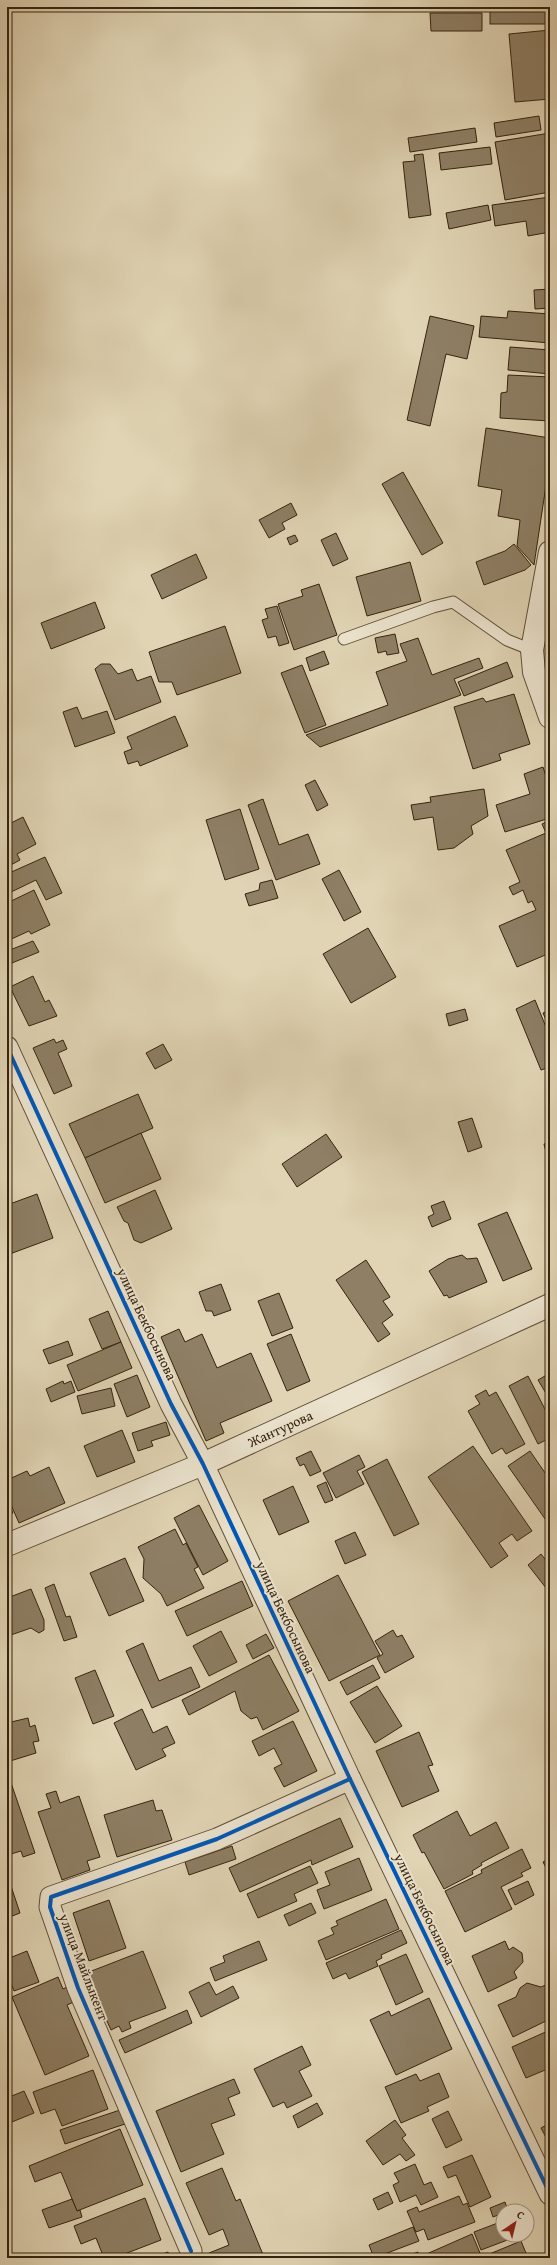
<svg xmlns="http://www.w3.org/2000/svg" width="557" height="2265" font-family="'Gentium Book Plus',serif">
<rect width="100%" height="100%" fill="#e0d4b4"/>
<filter id="stains"><feTurbulence type="fractalNoise" baseFrequency=".005" numOctaves="4"/><feColorMatrix values="0 0 0 0 .2 0 0 0 0 .09 0 0 0 0 .02 0 0 0 .5 -.17"/></filter>
<radialGradient id="worn" r=".72"><stop offset=".6" stop-color="#630" stop-opacity="0"/><stop offset="1" stop-color="#630" stop-opacity=".3"/></radialGradient>
<g fill="#8e7f65" stroke="#35230f">
<rect x="490" y="7" width="60" height="17"/>
<path d="M 430,13 L 482,13 L 482,31 L 431,31 Z"/>
<path d="M 550,30 L 550,99 L 515,102 L 509,34 Z"/>
<path d="M 539,116 L 541,130 L 496,137 L 494,123 Z"/>
<path d="M 475,128 L 477,142 L 410,152 L 408,138 Z"/>
<path d="M 550,133 L 550,192 L 505,200 L 495,142 Z"/>
<path d="M 490,147 L 492,164 L 441,170 L 439,153 Z"/>
<path d="M 423,154 L 431,215 L 409,218 L 403,162 L 415,161 L 414,155 Z"/>
<path d="M 550,197 L 550,232 L 528,236 L 526,221 L 495,226 L 492,205 Z"/>
<path d="M 488,205 L 491,220 L 449,229 L 446,213 Z"/>
<path d="M 550,289 L 550,308 L 535,309 L 534,290 Z"/>
<path d="M 508,311 L 550,314 L 550,343 L 479,337 L 481,316 L 507,318 Z"/>
<path d="M 430,316 L 474,326 L 467,359 L 446,354 L 430,426 L 407,420 Z"/>
<path d="M 510,347 L 550,350 L 550,374 L 508,370 Z"/>
<path d="M 508,375 L 550,377 L 550,421 L 500,418 L 501,393 L 507,392 Z"/>
<path d="M 486,428 L 550,438 L 550,459 L 534,565 L 517,546 L 520,520 L 498,516 L 502,490 L 478,486 Z"/>
<path d="M 403,472 L 443,543 L 422,555 L 382,484 Z"/>
<path d="M 291,503 L 297,515 L 282,523 L 285,529 L 269,538 L 259,520 Z"/>
<path d="M 336,533 L 348,559 L 333,566 L 321,540 Z"/>
<path d="M 295,535 L 298,541 L 290,545 L 287,538 Z"/>
<path d="M 514,544 L 531,565 L 525,570 L 484,585 L 476,562 L 505,551 Z"/>
<path d="M 196,554 L 207,578 L 162,599 L 151,575 Z"/>
<path d="M 410,562 L 421,601 L 367,616 L 356,577 Z"/>
<path d="M 319,584 L 337,635 L 294,650 L 278,604 L 303,596 L 301,590 Z"/>
<path d="M 95,602 L 105,628 L 51,649 L 41,623 Z"/>
<path d="M 277,606 L 289,643 L 279,646 L 276,636 L 268,638 L 262,620 L 268,618 L 265,609 Z"/>
<path d="M 225,626 L 241,673 L 177,695 L 172,682 L 159,682 L 149,652 Z"/>
<path d="M 395,634 L 399,653 L 387,655 L 386,651 L 378,653 L 375,638 Z"/>
<path d="M 418,638 L 432,675 L 479,658 L 483,668 L 454,679 L 461,695 L 320,747 L 306,735 L 388,705 L 376,672 L 407,661 L 400,644 Z"/>
<path d="M 324,651 L 329,664 L 310,671 L 306,658 Z"/>
<path d="M 507,662 L 513,677 L 464,696 L 458,682 Z"/>
<path d="M 101,664 L 110,664 L 118,674 L 132,669 L 137,681 L 151,676 L 161,702 L 115,720 L 95,669 Z"/>
<path d="M 302,665 L 326,725 L 305,733 L 281,673 Z"/>
<path d="M 514,694 L 530,744 L 499,754 L 501,760 L 473,769 L 454,707 L 483,698 L 486,702 Z"/>
<path d="M 77,707 L 82,719 L 107,711 L 115,733 L 75,747 L 63,712 Z"/>
<path d="M 175,716 L 188,746 L 140,766 L 138,761 L 128,764 L 124,752 L 132,749 L 127,737 Z"/>
<path d="M 543,767 L 550,789 L 550,818 L 505,832 L 496,805 L 530,794 L 524,774 Z"/>
<path d="M 315,780 L 328,805 L 317,811 L 305,785 Z"/>
<path d="M 484,789 L 488,816 L 471,826 L 473,834 L 454,848 L 438,850 L 433,817 L 414,820 L 411,805 L 431,802 L 430,797 Z"/>
<path d="M 263,799 L 279,845 L 308,834 L 320,864 L 276,880 L 248,805 Z"/>
<path d="M 240,809 L 259,869 L 225,880 L 206,820 Z"/>
<path d="M 23,817 L 36,844 L 17,854 L 20,860 L 7,867 L 7,825 Z"/>
<path d="M 550,820 L 550,953 L 517,967 L 499,926 L 536,910 L 532,901 L 528,903 L 523,890 L 513,895 L 509,887 L 520,882 L 506,850 L 546,833 L 542,824 Z"/>
<path d="M 45,857 L 62,893 L 46,900 L 36,880 L 7,894 L 7,874 Z"/>
<path d="M 339,870 L 361,912 L 344,921 L 322,879 Z"/>
<path d="M 272,880 L 278,898 L 249,906 L 245,894 L 259,890 L 260,883 Z"/>
<path d="M 34,890 L 50,925 L 31,934 L 29,931 L 7,941 L 7,903 Z"/>
<path d="M 368,928 L 396,977 L 351,1003 L 323,954 Z"/>
<path d="M 33,941 L 39,952 L 7,965 L 7,951 Z"/>
<path d="M 33,976 L 45,1002 L 49,1000 L 57,1016 L 29,1026 L 10,987 Z"/>
<path d="M 535,1000 L 550,1037 L 550,1067 L 541,1070 L 516,1009 Z"/>
<path d="M 465,1009 L 468,1020 L 449,1026 L 446,1014 Z"/>
<path d="M 550,1010 L 550,1029 L 543,1013 Z"/>
<path d="M 54,1039 L 56,1043 L 63,1040 L 67,1049 L 58,1053 L 72,1086 L 54,1094 L 33,1048 Z"/>
<path d="M 163,1044 L 172,1060 L 155,1069 L 146,1053 Z"/>
<path d="M 138,1094 L 153,1128 L 85,1158 L 69,1124 Z"/>
<path d="M 472,1118 L 482,1147 L 468,1152 L 458,1122 Z"/>
<path d="M 141,1133 L 161,1179 L 105,1203 L 85,1158 Z"/>
<path d="M 326,1134 L 342,1157 L 297,1187 L 282,1164 Z"/>
<path d="M 550,1143 L 550,1164 L 549,1165 L 544,1144 Z"/>
<path d="M 155,1190 L 172,1229 L 141,1243 L 134,1240 L 128,1223 L 124,1221 L 117,1207 Z"/>
<path d="M 37,1194 L 53,1238 L 7,1255 L 7,1205 Z"/>
<path d="M 444,1201 L 451,1219 L 432,1227 L 428,1217 L 434,1214 L 431,1206 Z"/>
<path d="M 507,1212 L 532,1269 L 503,1281 L 478,1224 Z"/>
<path d="M 462,1255 L 467,1259 L 477,1258 L 487,1282 L 449,1298 L 447,1295 L 444,1296 L 429,1271 L 448,1259 Z"/>
<path d="M 366,1260 L 390,1297 L 383,1301 L 393,1315 L 382,1323 L 390,1334 L 378,1342 L 336,1280 Z"/>
<path d="M 221,1284 L 231,1310 L 214,1316 L 212,1311 L 206,1311 L 199,1292 Z"/>
<path d="M 279,1293 L 293,1328 L 272,1336 L 258,1301 Z"/>
<path d="M 108,1311 L 121,1342 L 102,1349 L 89,1319 Z"/>
<path d="M 179,1329 L 185,1342 L 202,1334 L 217,1368 L 251,1353 L 272,1401 L 220,1423 L 224,1433 L 206,1441 L 161,1337 Z"/>
<path d="M 291,1334 L 310,1381 L 287,1391 L 267,1344 Z"/>
<path d="M 68,1341 L 73,1355 L 49,1364 L 43,1350 Z"/>
<path d="M 121,1342 L 132,1368 L 78,1391 L 67,1365 Z"/>
<path d="M 550,1373 L 550,1400 L 538,1380 Z"/>
<path d="M 137,1375 L 150,1407 L 127,1417 L 114,1384 Z"/>
<path d="M 528,1376 L 550,1419 L 550,1438 L 538,1444 L 509,1386 Z"/>
<path d="M 63,1381 L 64,1384 L 71,1381 L 75,1392 L 51,1402 L 46,1389 Z"/>
<path d="M 111,1388 L 115,1406 L 82,1414 L 77,1396 Z"/>
<path d="M 486,1390 L 489,1396 L 496,1392 L 525,1444 L 506,1454 L 502,1448 L 492,1454 L 468,1411 L 480,1404 L 475,1396 Z"/>
<path d="M 166,1422 L 170,1435 L 151,1441 L 153,1446 L 138,1451 L 132,1433 Z"/>
<path d="M 122,1430 L 135,1462 L 97,1477 L 84,1446 Z"/>
<path d="M 473,1446 L 532,1531 L 517,1541 L 512,1534 L 499,1543 L 508,1556 L 491,1568 L 428,1477 Z"/>
<path d="M 311,1451 L 321,1471 L 310,1476 L 304,1464 L 300,1466 L 296,1458 Z"/>
<path d="M 530,1451 L 550,1480 L 550,1526 L 508,1466 Z"/>
<path d="M 359,1455 L 365,1467 L 357,1471 L 364,1484 L 336,1498 L 323,1473 Z"/>
<path d="M 387,1459 L 419,1524 L 394,1536 L 362,1472 Z"/>
<path d="M 49,1467 L 65,1503 L 19,1523 L 7,1496 L 7,1480 L 27,1471 L 30,1476 Z"/>
<path d="M 326,1482 L 333,1500 L 325,1503 L 317,1486 Z"/>
<path d="M 293,1486 L 309,1522 L 279,1535 L 263,1500 Z"/>
<path d="M 7,1501 L 13,1513 L 7,1515 Z"/>
<path d="M 199,1505 L 228,1561 L 203,1575 L 174,1518 Z"/>
<path d="M 175,1529 L 183,1545 L 186,1543 L 198,1567 L 194,1569 L 204,1588 L 167,1606 L 161,1594 L 143,1578 L 144,1559 L 138,1547 Z"/>
<path d="M 355,1532 L 366,1555 L 345,1564 L 335,1541 Z"/>
<path d="M 541,1554 L 548,1563 L 550,1561 L 550,1593 L 528,1565 Z"/>
<path d="M 125,1558 L 144,1601 L 109,1616 L 90,1573 Z"/>
<path d="M 338,1575 L 380,1655 L 329,1681 L 288,1601 Z"/>
<path d="M 242,1581 L 253,1606 L 187,1636 L 175,1611 Z"/>
<path d="M 54,1584 L 66,1617 L 70,1616 L 77,1637 L 64,1641 L 45,1588 Z"/>
<path d="M 31,1589 L 44,1620 L 44,1630 L 39,1633 L 31,1628 L 8,1636 L 7,1598 Z"/>
<path d="M 393,1630 L 397,1637 L 402,1635 L 414,1657 L 385,1673 L 377,1658 L 383,1654 L 375,1641 Z"/>
<path d="M 221,1631 L 237,1662 L 209,1676 L 193,1646 Z"/>
<path d="M 266,1634 L 274,1648 L 253,1659 L 246,1645 Z"/>
<path d="M 143,1643 L 159,1681 L 191,1667 L 200,1687 L 152,1708 L 126,1651 Z"/>
<path d="M 269,1655 L 299,1711 L 263,1730 L 257,1717 L 251,1719 L 241,1711 L 235,1691 L 189,1715 L 182,1700 Z"/>
<path d="M 373,1665 L 380,1678 L 347,1695 L 340,1682 Z"/>
<path d="M 95,1670 L 114,1716 L 93,1724 L 75,1678 Z"/>
<path d="M 377,1686 L 402,1726 L 375,1743 L 350,1702 Z"/>
<path d="M 142,1709 L 153,1733 L 167,1726 L 175,1743 L 162,1749 L 166,1756 L 136,1770 L 114,1723 Z"/>
<path d="M 28,1718 L 30,1727 L 35,1725 L 39,1741 L 33,1742 L 36,1753 L 7,1762 L 7,1723 Z"/>
<path d="M 293,1721 L 317,1771 L 284,1787 L 274,1768 L 282,1764 L 274,1748 L 259,1756 L 252,1741 Z"/>
<path d="M 419,1732 L 433,1765 L 428,1766 L 439,1791 L 402,1807 L 376,1751 Z"/>
<path d="M 9,1777 L 35,1853 L 23,1857 L 21,1851 L 11,1854 L 7,1841 L 7,1778 Z"/>
<path d="M 56,1791 L 60,1803 L 79,1796 L 100,1857 L 87,1861 L 90,1870 L 62,1880 L 38,1812 L 51,1808 L 46,1794 Z"/>
<path d="M 153,1800 L 156,1811 L 162,1810 L 172,1840 L 117,1857 L 104,1815 Z"/>
<path d="M 457,1811 L 470,1836 L 496,1822 L 509,1848 L 481,1863 L 482,1865 L 472,1871 L 473,1874 L 444,1889 L 424,1852 L 422,1853 L 413,1835 Z"/>
<path d="M 340,1818 L 353,1847 L 312,1865 L 311,1860 L 240,1892 L 229,1868 Z"/>
<path d="M 232,1846 L 236,1859 L 189,1875 L 185,1862 Z"/>
<path d="M 522,1849 L 531,1868 L 521,1873 L 523,1876 L 501,1887 L 512,1909 L 465,1932 L 445,1891 L 482,1873 L 481,1870 Z"/>
<path d="M 359,1858 L 372,1890 L 324,1909 L 317,1890 L 330,1885 L 325,1872 Z"/>
<path d="M 550,1858 L 550,1875 L 543,1862 Z"/>
<path d="M 310,1866 L 318,1883 L 294,1894 L 297,1901 L 258,1918 L 247,1894 Z"/>
<path d="M 7,1874 L 20,1913 L 7,1918 Z"/>
<path d="M 528,1881 L 534,1895 L 515,1905 L 508,1890 Z"/>
<path d="M 386,1899 L 399,1929 L 326,1960 L 318,1941 L 334,1934 L 331,1928 L 338,1925 L 336,1921 Z"/>
<path d="M 109,1900 L 126,1948 L 89,1961 L 73,1913 Z"/>
<path d="M 311,1903 L 316,1913 L 289,1926 L 284,1915 Z"/>
<path d="M 401,1930 L 407,1943 L 381,1955 L 382,1958 L 376,1961 L 378,1966 L 349,1979 L 346,1973 L 333,1979 L 326,1963 Z"/>
<path d="M 259,1941 L 267,1960 L 215,1981 L 210,1968 L 225,1962 L 223,1956 Z"/>
<path d="M 505,1941 L 509,1950 L 513,1947 L 522,1953 L 523,1962 L 514,1972 L 517,1978 L 488,1992 L 472,1956 Z"/>
<path d="M 27,1951 L 39,1982 L 14,1991 L 7,1973 L 7,1959 Z"/>
<path d="M 143,1951 L 166,2008 L 129,2022 L 131,2028 L 122,2032 L 119,2026 L 111,2030 L 106,2019 L 102,2021 L 97,2008 L 102,2006 L 89,1972 Z"/>
<path d="M 406,1954 L 423,1992 L 396,2005 L 379,1966 Z"/>
<path d="M 58,1977 L 63,1989 L 69,1986 L 76,2001 L 67,2005 L 89,2056 L 45,2075 L 12,1997 Z"/>
<path d="M 209,1982 L 216,1995 L 233,1986 L 239,1998 L 201,2017 L 189,1992 Z"/>
<path d="M 527,1983 L 541,1987 L 548,1984 L 550,1988 L 550,2019 L 513,2037 L 498,2005 L 516,1997 L 520,1988 Z"/>
<path d="M 429,1998 L 452,2049 L 396,2075 L 370,2020 L 389,2011 L 391,2016 Z"/>
<path d="M 187,2010 L 192,2023 L 125,2053 L 119,2040 Z"/>
<path d="M 550,2030 L 550,2068 L 526,2078 L 512,2047 Z"/>
<path d="M 302,2046 L 311,2065 L 299,2071 L 312,2096 L 287,2108 L 284,2102 L 273,2107 L 254,2069 Z"/>
<path d="M 93,2070 L 108,2109 L 62,2126 L 55,2109 L 41,2114 L 33,2092 Z"/>
<path d="M 439,2073 L 449,2097 L 427,2107 L 429,2111 L 401,2123 L 385,2087 L 416,2074 L 420,2081 Z"/>
<path d="M 234,2079 L 240,2093 L 228,2098 L 235,2115 L 211,2124 L 224,2154 L 181,2172 L 156,2111 Z"/>
<path d="M 24,2091 L 34,2113 L 7,2124 L 7,2098 Z"/>
<path d="M 317,2103 L 323,2114 L 298,2128 L 293,2116 Z"/>
<path d="M 120,2110 L 125,2124 L 65,2144 L 60,2130 Z"/>
<path d="M 448,2111 L 462,2140 L 446,2148 L 432,2119 Z"/>
<path d="M 395,2120 L 406,2135 L 402,2138 L 415,2155 L 406,2161 L 400,2154 L 383,2165 L 366,2141 Z"/>
<path d="M 550,2123 L 550,2145 L 541,2128 Z"/>
<path d="M 120,2129 L 143,2185 L 77,2211 L 61,2172 L 35,2182 L 29,2166 Z"/>
<path d="M 472,2155 L 491,2197 L 470,2207 L 456,2175 L 448,2178 L 443,2167 Z"/>
<path d="M 415,2164 L 424,2185 L 431,2182 L 438,2197 L 421,2205 L 416,2195 L 400,2202 L 393,2185 L 399,2182 L 394,2173 Z"/>
<path d="M 222,2168 L 236,2201 L 240,2199 L 264,2257 L 211,2258 L 209,2253 L 229,2245 L 223,2229 L 209,2235 L 186,2183 Z"/>
<path d="M 388,2192 L 393,2203 L 378,2210 L 373,2199 Z"/>
<path d="M 459,2196 L 463,2205 L 467,2203 L 475,2222 L 428,2240 L 424,2229 L 416,2232 L 407,2211 L 417,2207 L 419,2212 Z"/>
<path d="M 145,2198 L 161,2240 L 114,2258 L 104,2258 L 96,2238 L 81,2244 L 74,2226 Z"/>
<path d="M 72,2199 L 77,2211 L 80,2210 L 82,2217 L 49,2228 L 42,2210 Z"/>
<path d="M 505,2202 L 508,2211 L 503,2211 L 503,2213 L 493,2217 L 490,2208 Z"/>
<path d="M 527,2212 L 532,2226 L 527,2228 Z"/>
<path d="M 503,2221 L 503,2235 L 518,2236 L 481,2250 L 474,2232 Z"/>
<path d="M 413,2227 L 419,2241 L 374,2258 L 369,2245 Z"/>
<path d="M 472,2234 L 480,2253 L 469,2258 L 422,2258 L 422,2256 Z"/>
<path d="M 521,2241 L 528,2258 L 488,2258 L 487,2255 Z"/>
<path d="M 168,2252 L 170,2258 L 153,2258 Z"/>
<path d="M 418,2252 L 419,2258 L 402,2258 Z"/>
</g>
<g fill="none" stroke-linecap="round" stroke-linejoin="round">
<defs>
<path id="service" d="M 344,639 L 433,607 L 453,602 L 507,640 L 532,650"/>
<g id="minor">
<path d="M 7,1047 L 171,1404 L 203,1464 L 350,1779 L 550,2194"/>
<path d="M 191,2251 L 78,1988 L 50,1907 L 51,1897 L 217,1839 L 350,1779"/>
</g>
<g id="tertiary">
<path d="M 550,552 L 532,650 L 534,672 L 550,717"/>
<path id="s1" d="M 7,1545 L 203,1464 L 550,1305"/>
</g>
</defs>
<use href="#service" stroke="#604f38" stroke-width="13"/>
<use href="#minor" stroke="#604f38" stroke-width="23"/>
<use href="#tertiary" stroke="#604f38" stroke-width="24"/>
<use href="#service" stroke="#ebe3ce" stroke-width="11"/>
<use href="#minor" stroke="#ebe3ce" stroke-width="21"/>
<use href="#tertiary" stroke="#ebe3ce" stroke-width="22"/>
<defs>
<g id="cycleway">
<path d="M 7,1047 L 171,1404 L 203,1464 L 350,1779 L 550,2194"/>
<path d="M 191,2251 L 78,1988 L 50,1907 L 51,1897 L 217,1839 L 350,1779"/>
</g>
</defs>
<use href="#cycleway" stroke="#ebe3ce" stroke-width="6"/>
<use href="#cycleway" stroke="#0057b8" stroke-width="4"/>
</g>
<g text-anchor="middle" stroke-width="4" stroke-linejoin="round" paint-order="stroke">
<g font-size="14" fill="#35230f" stroke="#ebe3ce">
<text transform="translate(147 1324) rotate(65)" y="5">улица Бекбосынова</text>
<text dy="5" stroke="none"><textPath href="#s1" startOffset="297">Жантурова</textPath></text>
<text transform="translate(286 1617) rotate(65)" y="5">улица Бекбосынова</text>
<text transform="translate(425 1909) rotate(64)" y="5">улица Бекбосынова</text>
<text transform="translate(84 1967) rotate(69)" y="5">улица Майлыкент</text>
</g>
</g>
<rect width="557" height="2265" fill="none" stroke="#e0d4b4" stroke-width="24"/>
<rect x="8" y="8" width="541" height="2249" fill="none" stroke="#35230f" stroke-width="2"/>
<rect x="12" y="12" width="533" height="2241" fill="none" stroke="#35230f"/>
<g transform="translate(515 2223) rotate(35)"><circle r="19" fill="#ebe3ce" stroke="#a29682"/>
<path d="M0-3L7 15L0 10L-7 15Z" fill="#8f2418"/>
<text y="-6" font-size="11" font-weight="bold" text-anchor="middle" fill="#35230f">С</text>
</g>
<rect width="100%" height="100%" filter="url(#stains)"/>
<rect width="100%" height="100%" fill="url(#worn)"/>
</svg>
